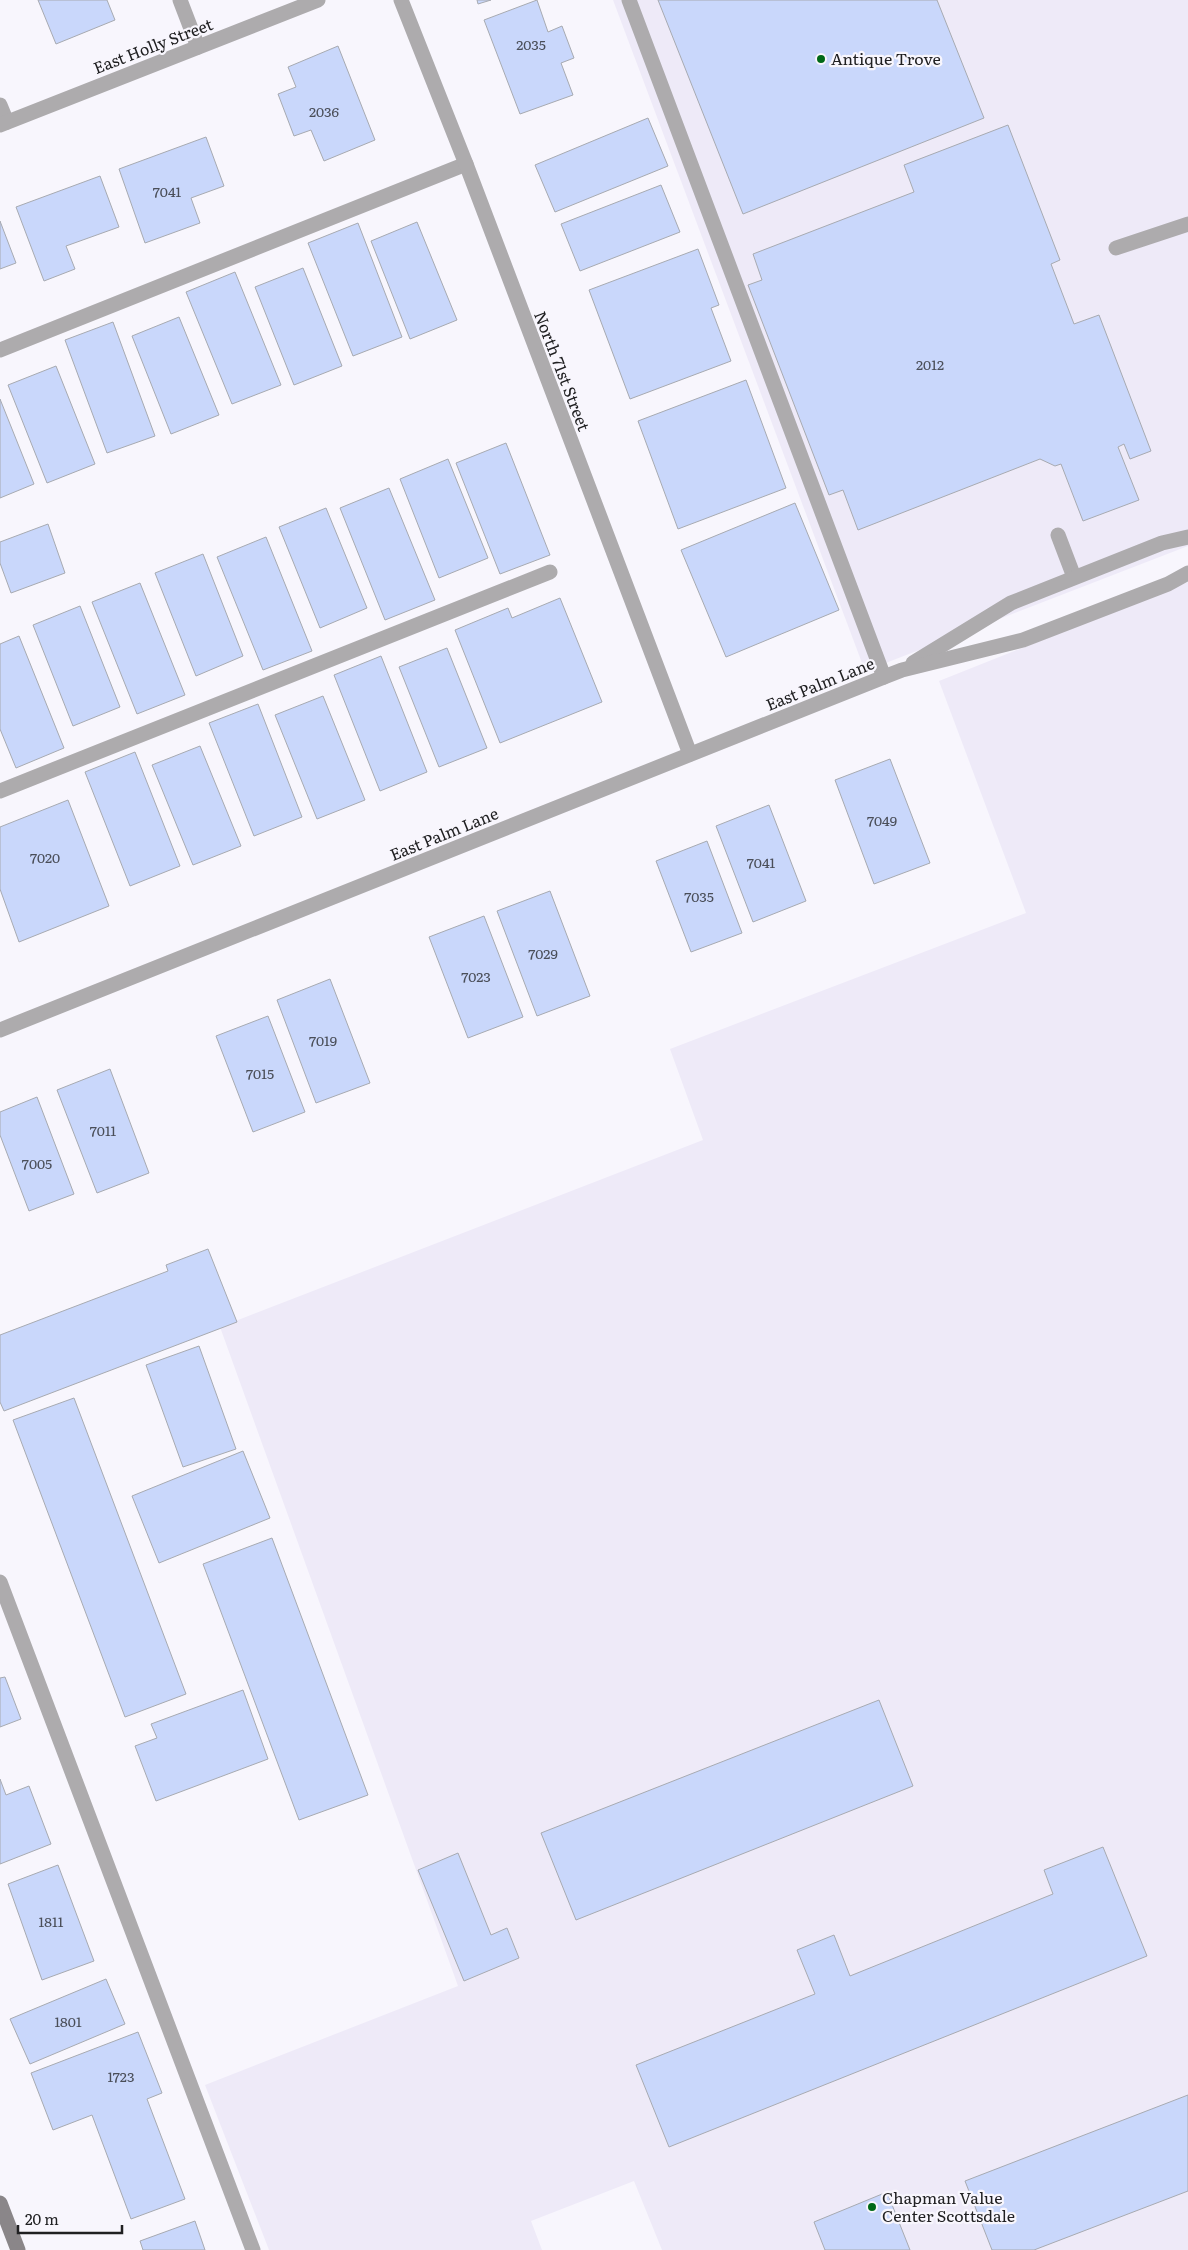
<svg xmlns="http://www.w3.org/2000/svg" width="1188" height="2250" font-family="Literata,serif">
<rect width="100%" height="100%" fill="#f8f6fd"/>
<g fill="#eeeaf8">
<path d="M 613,0 L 1188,0 L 1188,546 L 865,671 Z"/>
<path d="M 1188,582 L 1188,2250 L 662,2250 L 634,2181 L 531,2221 L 542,2250 L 269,2250 L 205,2085 L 458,1986 L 220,1327 L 703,1140 L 670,1049 L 1026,913 L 939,681 Z"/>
</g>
<g fill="#c9d7fb" stroke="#a7aab1">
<path d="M 38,0 L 107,0 L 115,20 L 56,44 Z"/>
<path d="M 477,0 L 491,0 L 478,4 Z"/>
<path d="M 537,0 L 548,32 L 562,26 L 574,58 L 561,63 L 573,95 L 520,114 L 484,20 Z"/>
<path d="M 658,0 L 937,0 L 984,118 L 743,214 Z"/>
<path d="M 338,46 L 375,140 L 324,161 L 311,130 L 294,136 L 278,94 L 296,87 L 288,67 Z"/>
<path d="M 648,118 L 668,166 L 555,212 L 535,165 Z"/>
<path d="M 1008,125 L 1060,260 L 1051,264 L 1074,324 L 1099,315 L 1151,451 L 1130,459 L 1124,444 L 1118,447 L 1139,500 L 1083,521 L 1061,464 L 1055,466 L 1040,459 L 858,530 L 843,490 L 829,495 L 748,285 L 762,280 L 753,254 L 914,192 L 904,165 Z"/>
<path d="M 206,137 L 224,186 L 191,198 L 200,223 L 145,243 L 119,169 Z"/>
<path d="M 100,176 L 119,227 L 66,246 L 75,269 L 44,281 L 16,207 Z"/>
<path d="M 661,185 L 680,232 L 580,271 L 561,224 Z"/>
<path d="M 0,221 L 16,263 L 0,269 Z"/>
<path d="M 417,222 L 457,320 L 410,339 L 371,241 Z"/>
<path d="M 358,223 L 402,337 L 353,356 L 308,243 Z"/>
<path d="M 698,249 L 719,305 L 711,308 L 731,361 L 630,399 L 589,290 Z"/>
<path d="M 303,268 L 342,366 L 294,385 L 255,287 Z"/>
<path d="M 235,272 L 281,385 L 232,404 L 186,292 Z"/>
<path d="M 179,317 L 219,415 L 171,434 L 132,336 Z"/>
<path d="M 113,322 L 155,436 L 107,453 L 65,340 Z"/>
<path d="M 56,366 L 95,464 L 47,483 L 8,385 Z"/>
<path d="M 746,380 L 786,488 L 678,529 L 638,421 Z"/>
<path d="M 0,399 L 34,484 L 0,498 Z"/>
<path d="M 506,443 L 550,555 L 500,574 L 456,463 Z"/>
<path d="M 448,459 L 488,558 L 439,578 L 400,479 Z"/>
<path d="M 389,488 L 435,600 L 385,620 L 340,508 Z"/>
<path d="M 795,503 L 839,610 L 726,657 L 681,550 Z"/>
<path d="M 326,508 L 367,608 L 320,628 L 279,527 Z"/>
<path d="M 48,524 L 65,573 L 11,593 L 0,563 L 0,542 Z"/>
<path d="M 266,537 L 312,651 L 263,670 L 217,557 Z"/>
<path d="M 203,554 L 243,656 L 196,676 L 155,573 Z"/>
<path d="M 140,583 L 185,695 L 137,714 L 92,602 Z"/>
<path d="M 560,598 L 602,702 L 500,743 L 455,630 L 508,608 L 512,618 Z"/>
<path d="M 80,606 L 120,707 L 73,726 L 33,625 Z"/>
<path d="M 19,636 L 64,748 L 16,768 L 0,729 L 0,644 Z"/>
<path d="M 447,648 L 487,748 L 439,767 L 399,667 Z"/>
<path d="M 381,656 L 427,772 L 380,791 L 334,675 Z"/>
<path d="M 323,696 L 365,800 L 317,819 L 275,715 Z"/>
<path d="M 258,704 L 302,817 L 254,836 L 209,723 Z"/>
<path d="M 200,746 L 241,846 L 193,865 L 152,765 Z"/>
<path d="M 135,752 L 180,866 L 130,886 L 85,772 Z"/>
<path d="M 890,759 L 930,863 L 874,884 L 835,780 Z"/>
<path d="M 68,800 L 109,906 L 19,942 L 0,889 L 0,827 Z"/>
<path d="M 769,805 L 806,901 L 753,922 L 716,826 Z"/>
<path d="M 707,841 L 742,933 L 691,952 L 656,861 Z"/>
<path d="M 550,891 L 590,996 L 537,1016 L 497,911 Z"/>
<path d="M 484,916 L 523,1017 L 468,1038 L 429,937 Z"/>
<path d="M 330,979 L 370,1083 L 316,1103 L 277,1000 Z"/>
<path d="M 268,1016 L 305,1112 L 253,1132 L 216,1036 Z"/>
<path d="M 110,1069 L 149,1173 L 97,1193 L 57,1090 Z"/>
<path d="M 37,1097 L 74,1194 L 29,1211 L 0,1135 L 0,1112 Z"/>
<path d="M 208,1249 L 237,1322 L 4,1411 L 0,1402 L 0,1335 L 168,1271 L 166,1265 Z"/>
<path d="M 199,1346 L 236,1449 L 183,1467 L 146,1365 Z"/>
<path d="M 74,1398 L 186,1694 L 125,1717 L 13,1420 Z"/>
<path d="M 243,1451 L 270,1518 L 159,1563 L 132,1496 Z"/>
<path d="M 272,1538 L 368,1795 L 299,1820 L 203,1564 Z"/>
<path d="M 5,1677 L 21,1719 L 0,1727 L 0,1678 Z"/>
<path d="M 243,1690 L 268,1759 L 156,1801 L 135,1746 L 157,1738 L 151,1724 Z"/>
<path d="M 879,1700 L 913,1786 L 576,1920 L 541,1833 Z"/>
<path d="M 0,1779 L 6,1795 L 29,1786 L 51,1844 L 0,1864 Z"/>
<path d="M 1103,1847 L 1147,1956 L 669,2147 L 636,2065 L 815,1994 L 797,1950 L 834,1935 L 850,1976 L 1053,1894 L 1044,1870 Z"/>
<path d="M 458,1853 L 491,1935 L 507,1928 L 519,1958 L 464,1981 L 418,1870 Z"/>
<path d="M 58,1865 L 94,1961 L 42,1980 L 8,1884 Z"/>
<path d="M 106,1979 L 125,2024 L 30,2064 L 10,2019 Z"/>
<path d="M 138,2032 L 162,2093 L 147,2099 L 185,2199 L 131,2219 L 92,2115 L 53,2130 L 31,2073 Z"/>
<path d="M 1188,2095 L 1188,2191 L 1034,2250 L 992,2250 L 965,2181 Z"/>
<path d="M 887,2192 L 910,2250 L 825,2250 L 814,2222 Z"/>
<path d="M 195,2221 L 205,2250 L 143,2250 L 140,2241 Z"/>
</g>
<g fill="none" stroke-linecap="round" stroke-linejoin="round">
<g stroke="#adabad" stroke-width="15">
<path d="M 180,0 L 198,47"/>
<path d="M 629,0 L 884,677"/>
<path d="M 1116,248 L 1188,224"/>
<path d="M 0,350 L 466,164"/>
<path d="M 1058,535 L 1074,577"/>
<path d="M 0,791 L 550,572"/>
<path d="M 0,1582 L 253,2250"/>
</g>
<g stroke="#adabad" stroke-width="15">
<path d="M 401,0 L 466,164 L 690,754"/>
<path d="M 0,105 L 7,122"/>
<path d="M 0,125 L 318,0"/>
<path d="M 913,663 L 1011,603 L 1162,543 L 1188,537"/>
<path d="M 0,1030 L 884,677 L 902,670 L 1023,640 L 1168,584 L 1188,573"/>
</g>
<path stroke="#8a8689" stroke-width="15" d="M 0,2203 L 18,2250"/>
</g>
<g fill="#006917" stroke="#f8f6fd" stroke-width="2">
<circle cx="821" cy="59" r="5"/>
<circle cx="872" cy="2207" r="5"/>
</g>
<g text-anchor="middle" stroke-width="4.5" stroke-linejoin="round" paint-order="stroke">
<g font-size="14" fill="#4a4e58">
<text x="531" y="50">2035</text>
<text x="324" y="117">2036</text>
<text x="167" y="197">7041</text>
<text x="930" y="370">2012</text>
<text x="882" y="826">7049</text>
<text x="45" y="863">7020</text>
<text x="761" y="868">7041</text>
<text x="699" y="902">7035</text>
<text x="543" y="959">7029</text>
<text x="476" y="982">7023</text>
<text x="323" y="1046">7019</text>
<text x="260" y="1079">7015</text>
<text x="103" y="1136">7011</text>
<text x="37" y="1169">7005</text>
<text x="51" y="1927">1811</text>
<text x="68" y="2027">1801</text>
<text x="121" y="2082">1723</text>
</g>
<g font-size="16" fill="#202022" stroke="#f8f6fd">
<text transform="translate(153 46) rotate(-21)" y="6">East Holly Street</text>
<text transform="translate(562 371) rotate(69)" y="6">North 71st Street</text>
<text transform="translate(820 684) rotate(-22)" y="6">East Palm Lane</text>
<text transform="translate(444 834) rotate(-22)" y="6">East Palm Lane</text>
</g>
<g font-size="16" fill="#202022" stroke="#f8f6fd" text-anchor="start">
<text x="831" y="65">Antique Trove</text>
<text x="882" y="2204">Chapman Value<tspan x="882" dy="18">Center Scottsdale</tspan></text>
</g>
</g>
<path d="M18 2225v8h104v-8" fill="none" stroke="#202022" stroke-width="2.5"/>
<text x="25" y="2225" font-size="15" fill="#202022" stroke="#f8f6fd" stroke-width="4" paint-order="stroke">20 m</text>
</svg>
